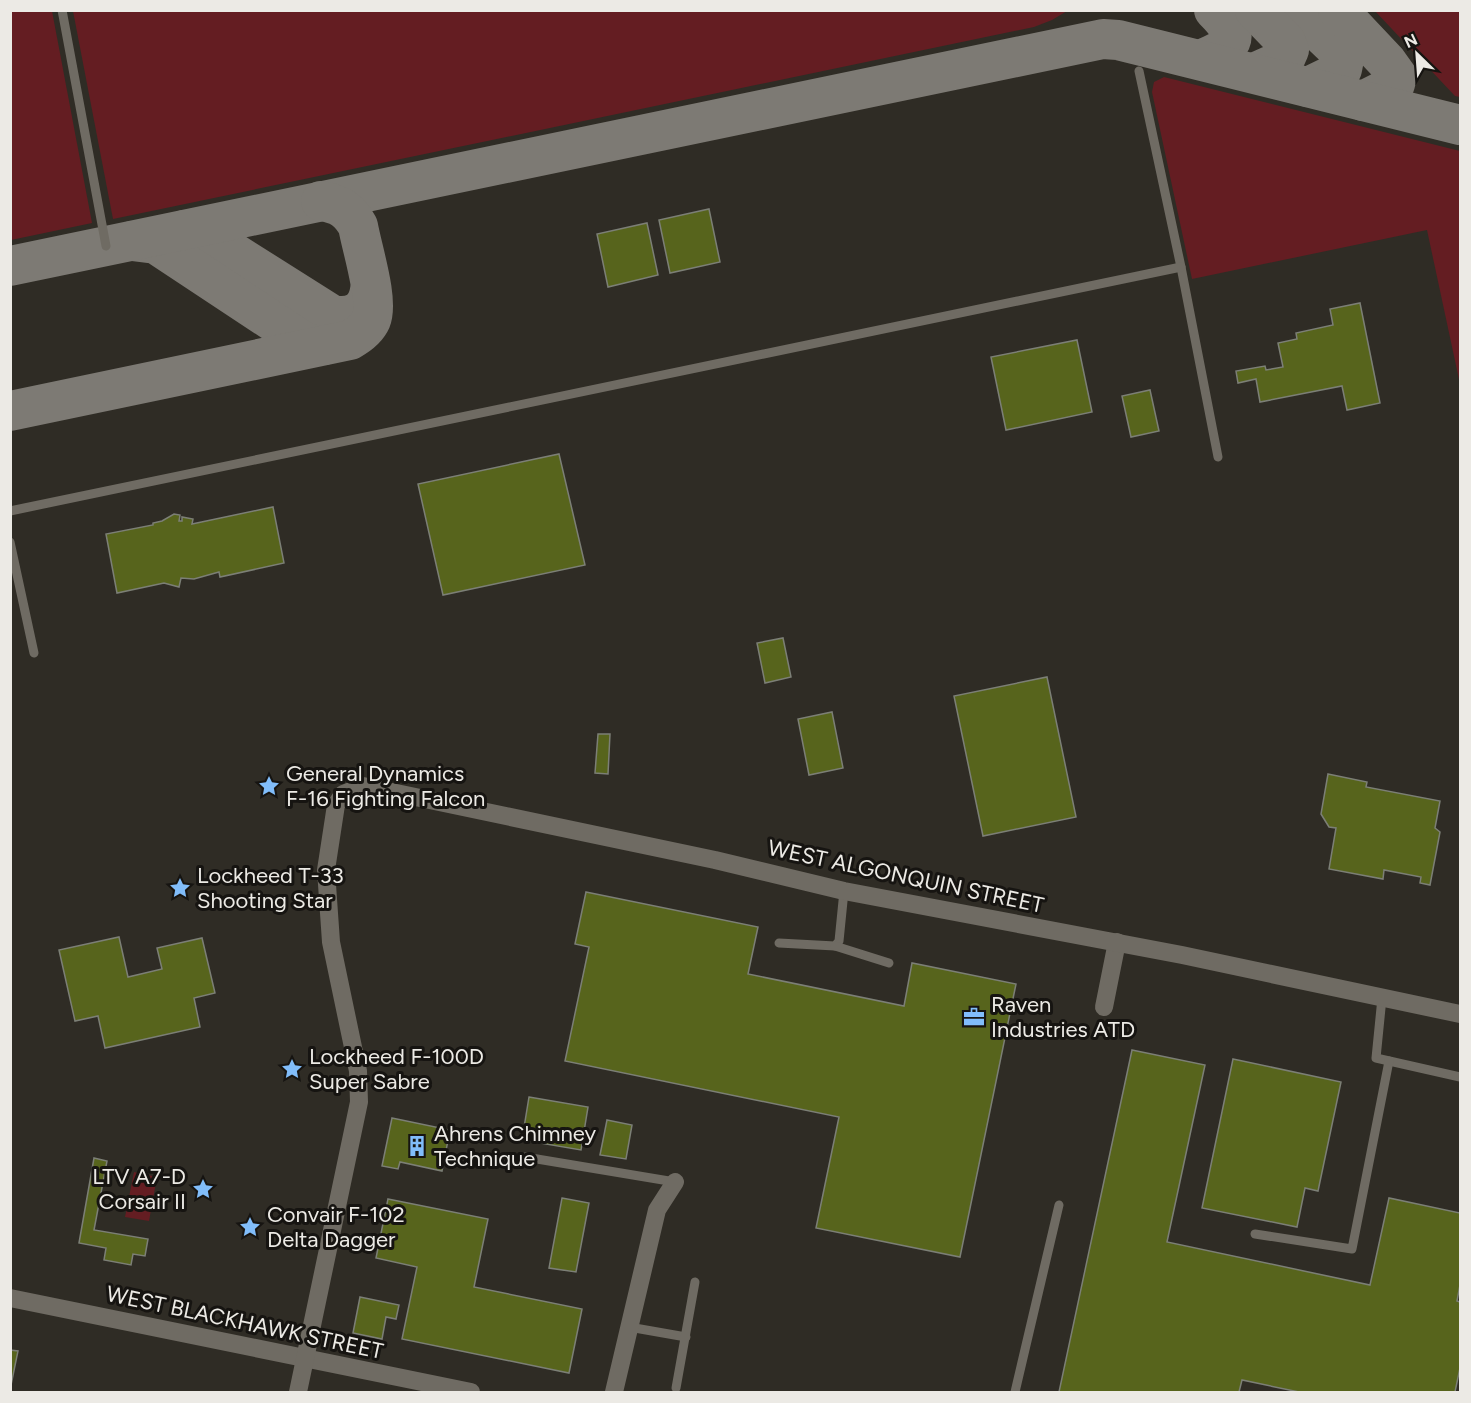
<svg xmlns="http://www.w3.org/2000/svg" width="1471" height="1403" font-family="Figtree,sans-serif">
<rect width="100%" height="100%" fill="#2f2c25"/>
<g fill="#641d22">
<path d="M 10,11 L 52,11 L 92,223 L 11,240 Z"/>
<path d="M 73,11 L 73,10 L 1067,11 L 1052,20 L 1034,27 L 113,219 Z"/>
<path d="M 1375,11 L 1460,11 L 1460,97 L 1455,96 Z"/>
<path d="M 1164,77 L 1460,151 L 1460,384 L 1427,230 L 1192,279 L 1152,92 L 1154,82 Z"/>
<path d="M 134,1172 L 157,1177 L 149,1221 L 125,1217 Z"/>
</g>
<g fill="none" stroke-linecap="round" stroke-linejoin="round">
<g stroke="#7d7a74" stroke-width="40">
<path d="M 1296,10 L 1340,52 L 1344,59 L 1342,69 L 1339,72 L 1308,87"/>
<path d="M 1338,10 L 1387,62 L 1397,76 L 1395,84 L 1391,87 L 1363,101"/>
<path d="M 1200,60 C 1233,46 1244,40 1214,10"/>
<path d="M 1254,73 L 1285,59 L 1289,50 L 1286,42 L 1255,10"/>
<path d="M 184,230 L 195,231 L 212,239 L 332,315 C 352,319 367,311 370,290"/>
<path d="M 132,241 L 156,244 L 301,340 L 312,345 L 324,345"/>
<path d="M 10,266 L 1103,39 L 1118,40 L 1460,125"/>
<path d="M 10,411 L 350,340 C 359,335 367,329 371,320 C 379,301 362,249 358,226 C 349,210 340,204 321,201"/>
</g>
</g>
<g fill="#57641c" stroke="#7c7f76" stroke-width="1.5">
<path d="M 709,209 L 720,262 L 670,273 L 659,220 Z"/>
<path d="M 647,223 L 658,275 L 608,287 L 597,234 Z"/>
<path d="M 1360,303 L 1380,403 L 1347,410 L 1342,386 L 1260,402 L 1256,379 L 1238,383 L 1236,371 L 1265,366 L 1266,370 L 1283,367 L 1278,343 L 1297,339 L 1296,333 L 1333,325 L 1330,309 Z"/>
<path d="M 1077,340 L 1092,412 L 1006,430 L 991,357 Z"/>
<path d="M 1150,390 L 1159,431 L 1131,437 L 1122,396 Z"/>
<path d="M 559,454 L 585,565 L 443,595 L 418,484 Z"/>
<path d="M 273,507 L 284,563 L 220,577 L 219,572 L 194,579 L 181,578 L 179,587 L 164,583 L 117,593 L 106,534 L 153,525 L 153,523 L 162,521 L 174,514 L 180,515 L 179,521 L 182,521 L 182,517 L 193,519 L 192,524 Z"/>
<path d="M 783,638 L 791,677 L 765,683 L 757,643 Z"/>
<path d="M 1047,677 L 1076,817 L 983,836 L 954,696 Z"/>
<path d="M 832,712 L 843,768 L 809,775 L 798,719 Z"/>
<path d="M 598,734 L 610,734 L 608,774 L 595,773 Z"/>
<path d="M 1328,774 L 1367,782 L 1366,787 L 1440,801 L 1435,828 L 1440,832 L 1430,885 L 1420,883 L 1421,877 L 1384,870 L 1383,879 L 1329,869 L 1336,828 L 1329,827 L 1321,814 Z"/>
<path d="M 586,892 L 758,927 L 748,974 L 904,1006 L 912,963 L 1016,984 L 960,1257 L 816,1228 L 839,1117 L 565,1061 L 589,947 L 575,944 Z"/>
<path d="M 119,937 L 128,977 L 162,969 L 157,948 L 202,938 L 215,993 L 194,998 L 200,1027 L 105,1048 L 98,1016 L 75,1021 L 59,950 Z"/>
<path d="M 1132,1050 L 1205,1065 L 1167,1242 L 1370,1285 L 1389,1198 L 1460,1213 L 1460,1285 L 1457,1301 L 1460,1302 L 1460,1368 L 1455,1392 L 1299,1392 L 1242,1380 L 1239,1392 L 1059,1392 Z"/>
<path d="M 1233,1059 L 1341,1082 L 1318,1191 L 1305,1188 L 1297,1227 L 1202,1208 Z"/>
<path d="M 529,1097 L 588,1107 L 581,1150 L 522,1140 Z"/>
<path d="M 392,1118 L 450,1130 L 442,1171 L 400,1162 L 398,1169 L 382,1166 Z"/>
<path d="M 607,1120 L 632,1125 L 626,1159 L 600,1155 Z"/>
<path d="M 94,1158 L 107,1161 L 94,1230 L 148,1239 L 145,1256 L 133,1254 L 131,1265 L 104,1260 L 106,1248 L 79,1243 Z"/>
<path d="M 562,1198 L 589,1203 L 576,1272 L 549,1268 Z"/>
<path d="M 388,1199 L 488,1219 L 474,1287 L 582,1309 L 569,1373 L 402,1339 L 417,1267 L 376,1258 Z"/>
<path d="M 360,1297 L 399,1305 L 396,1319 L 386,1317 L 382,1339 L 353,1333 Z"/>
<path d="M 10,1350 L 18,1351 L 10,1390 Z"/>
</g>
<g fill="none" stroke-linecap="round" stroke-linejoin="round">
<g stroke="#6f6b63" stroke-width="9">
<path d="M 62,10 L 106,246"/>
<path d="M 1139,71 L 1181,267 L 1218,457"/>
<path d="M 10,511 L 1181,267"/>
<path d="M 10,542 L 34,653"/>
<path d="M 779,943 L 835,946 L 839,941 L 844,891"/>
<path d="M 835,946 L 889,963"/>
<path d="M 1382,998 L 1376,1058 L 1460,1077"/>
<path d="M 525,1157 L 675,1182"/>
<path d="M 1255,1234 L 1352,1249 L 1389,1061"/>
<path d="M 629,1327 L 686,1337"/>
<path d="M 676,1388 L 695,1282"/>
<path d="M 1015,1392 L 1059,1205"/>
</g>
<g stroke="#6f6b63" stroke-width="18">
<path d="M 1104,1007 L 1117,942"/>
<path d="M 10,1298 L 471,1392"/>
<path d="M 298,1392 L 359,1102 L 358,1071 L 331,942 L 326,870 L 336,805 L 343,794 L 363,786 L 715,860 L 844,891 L 1182,955 L 1460,1014"/>
<path d="M 614,1392 L 657,1210 L 675,1182"/>
</g>
</g>
<defs>
<symbol id="sight-bare" viewBox="-9 -9 18 18"><path d="M0-6L1.8-2.2L6-1.7L2.9 1.2L3.7 5.4L0 3.3L-3.7 5.4L-2.9 1.2L-6-1.7L-1.8-2.2Z" fill="#81bdfa" stroke="#161411" stroke-width="2.5" paint-order="stroke"/></symbol>
<symbol id="office-bare" viewBox="-9 -9 18 18"><path d="M-6-3h4V-5.5h4V-3h4V5H-6ZM-1-4.5V-3h2v-1.5ZM-6 0V1H6V0Z" fill="#81bdfa" stroke="#161411" stroke-width="2.5" paint-order="stroke"/></symbol>
<symbol id="building-bare" viewBox="-9 -9 18 18"><path d="M-4-6H4V6H1V3H-1V6H-4ZM-2.5-4.3h1.7v1.8h-1.7ZM.8-4.3h1.7v1.8H.8ZM-2.5-1h1.7V.8h-1.7ZM.8-1h1.7V.8H.8Z" fill="#81bdfa" stroke="#161411" stroke-width="2.5" paint-order="stroke"/></symbol>
</defs>
<g fill-rule="evenodd">
<use href="#sight-bare" x="254" y="771" width="30" height="30"/>
<use href="#sight-bare" x="165" y="873" width="30" height="30"/>
<use href="#office-bare" x="959" y="1002" width="30" height="30"/>
<use href="#sight-bare" x="277" y="1054" width="30" height="30"/>
<use href="#building-bare" x="402" y="1131" width="30" height="30"/>
<use href="#sight-bare" x="188" y="1174" width="30" height="30"/>
<use href="#sight-bare" x="235" y="1212" width="30" height="30"/>
</g>
<g text-anchor="middle" stroke-width="6" stroke-linejoin="round" paint-order="stroke">
<g font-size="22" fill="#eceae5" stroke="#161411" text-anchor="start">
<text x="286" y="781">General Dynamics<tspan x="286" dy="25">F-16 Fighting Falcon</tspan></text>
<text x="197" y="883">Lockheed T-33<tspan x="197" dy="25">Shooting Star</tspan></text>
<text x="991" y="1012">Raven<tspan x="991" dy="25">Industries ATD</tspan></text>
<text x="309" y="1064">Lockheed F-100D<tspan x="309" dy="25">Super Sabre</tspan></text>
<text x="434" y="1141">Ahrens Chimney<tspan x="434" dy="25">Technique</tspan></text>
<text x="186" y="1184" text-anchor="end">LTV A7-D<tspan x="186" dy="25">Corsair II</tspan></text>
<text x="267" y="1222">Convair F-102<tspan x="267" dy="25">Delta Dagger</tspan></text>
</g>
<g font-size="22" fill="#eceae5" stroke="#161411">
<text transform="translate(906 876) rotate(12)" y="8">WEST ALGONQUIN STREET</text>
<text transform="translate(245 1322) rotate(12)" y="8">WEST BLACKHAWK STREET</text>
</g>
</g>
<rect width="1471" height="1403" fill="none" stroke="#eceae5" stroke-width="24"/>
<g transform="translate(1417 54) rotate(335)" stroke="#161411" stroke-width="4.5" paint-order="stroke">
<path d="M0-4.5L10 22L0 15L-10 22Z" fill="#eceae5"/>
<text y="-9" font-size="16" font-weight="bold" text-anchor="middle" fill="#eceae5">N</text>
</g>
</svg>
